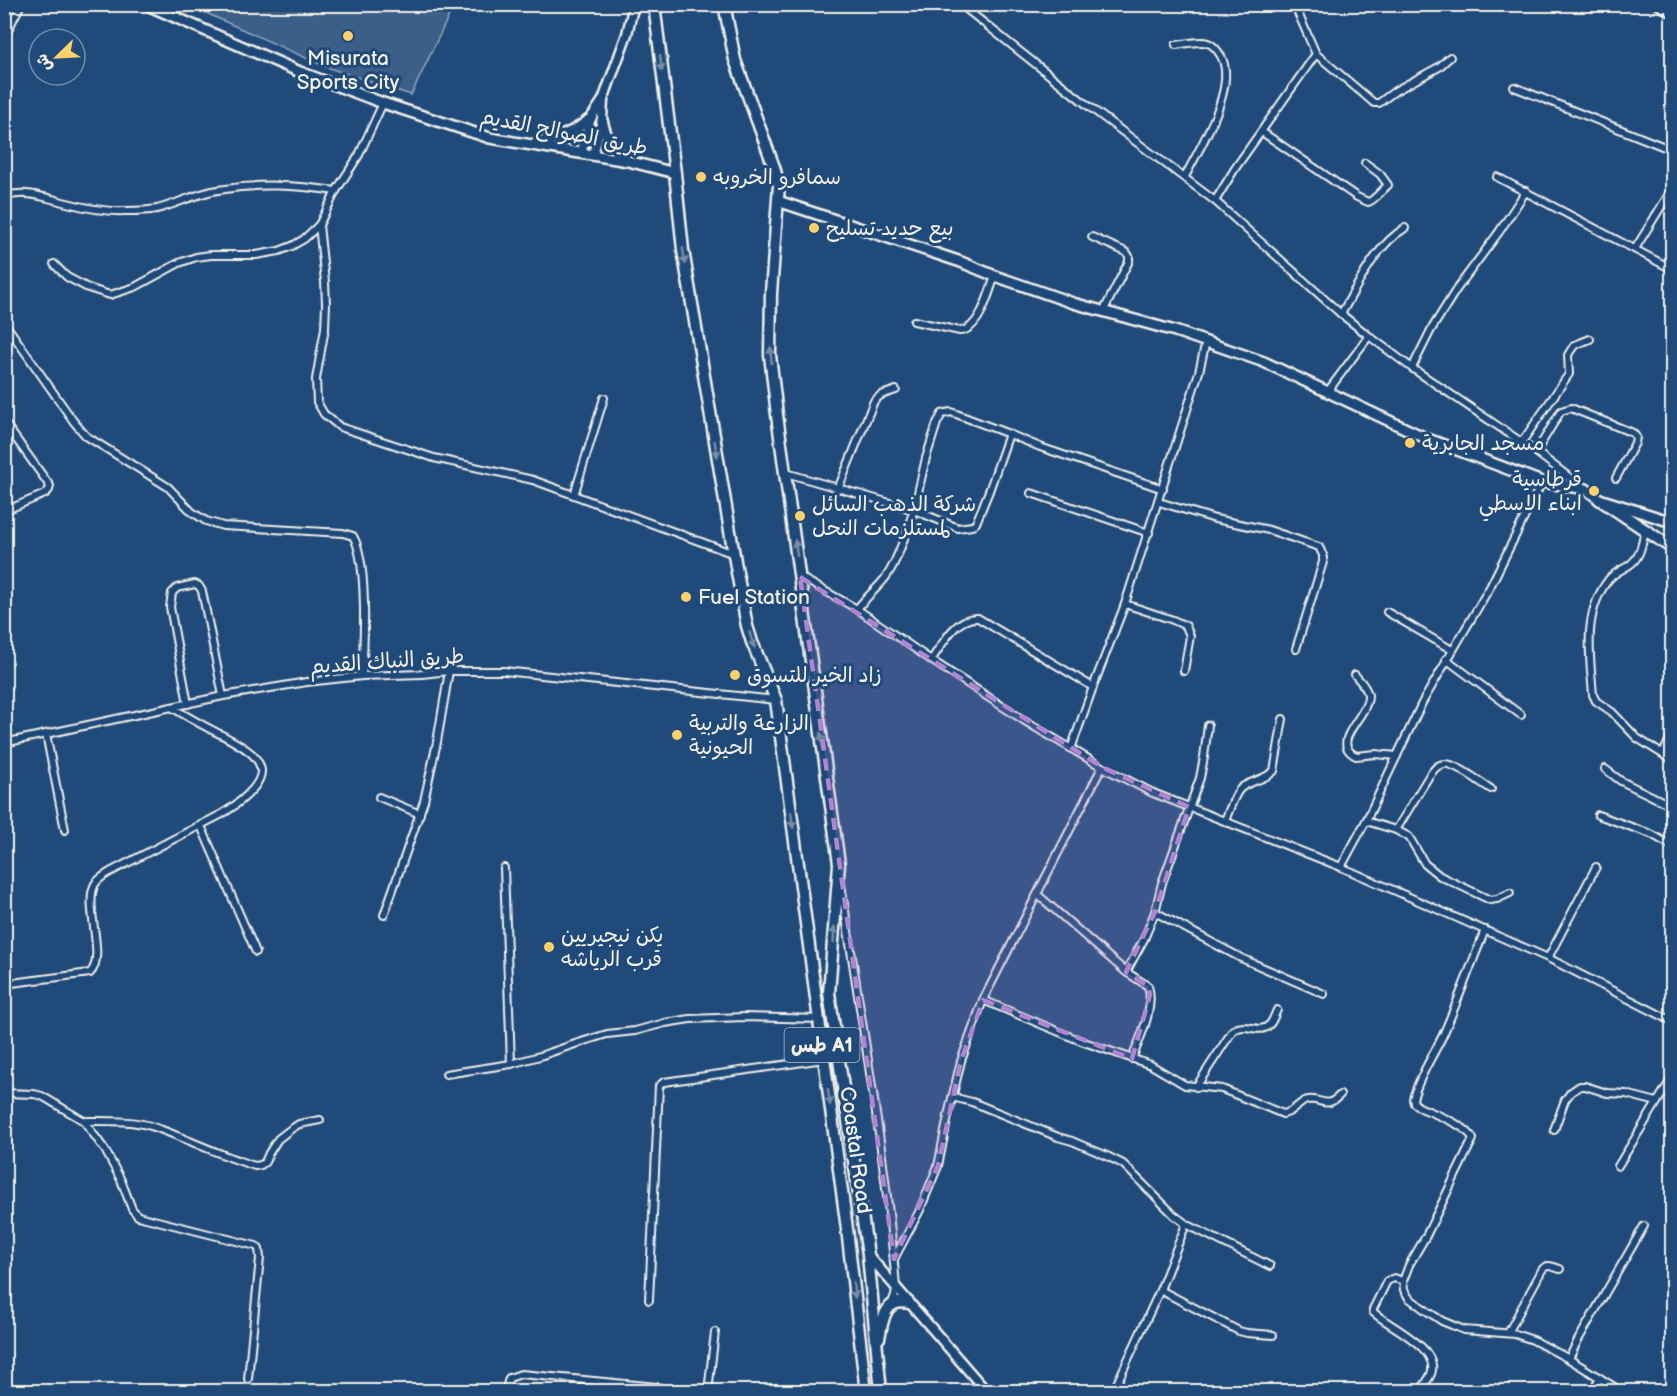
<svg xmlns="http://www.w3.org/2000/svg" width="1677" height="1396" font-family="'Balsamiq Sans','Playpen Sans Arabic',sans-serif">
<rect width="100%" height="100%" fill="#1f4a7a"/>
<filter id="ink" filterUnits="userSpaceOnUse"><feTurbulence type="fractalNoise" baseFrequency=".0167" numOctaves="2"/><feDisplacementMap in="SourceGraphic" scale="12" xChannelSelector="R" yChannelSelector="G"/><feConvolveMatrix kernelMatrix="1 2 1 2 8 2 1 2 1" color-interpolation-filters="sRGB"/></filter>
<g filter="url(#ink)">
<path fill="#3a5f88" stroke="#97a8b8" stroke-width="1.5" d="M 188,5 L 454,5 L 411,95 L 326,67 Z"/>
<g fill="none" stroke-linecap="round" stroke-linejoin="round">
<defs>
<g id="minor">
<path d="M 960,4 L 1091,108 L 1215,201 L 1341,314 L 1369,336 L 1412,368 L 1536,452 L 1582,487"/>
<path d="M 1294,4 L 1316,54 L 1374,103 L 1379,103 L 1395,91 L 1439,67 L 1450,57"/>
<path d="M 1430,6 L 1430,4"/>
<path d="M 4,38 L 21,4"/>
<path d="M 1176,45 C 1186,44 1199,40 1208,43 C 1214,45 1218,51 1221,56 C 1238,88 1199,148 1185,177"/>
<path d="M 1514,87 L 1672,150"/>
<path d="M 1262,132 L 1357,197 L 1368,202 C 1374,201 1383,189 1388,185 L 1380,174 L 1365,163"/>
<path d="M 1497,177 L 1672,269"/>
<path d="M 4,197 C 26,189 46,198 67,203 C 86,208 106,212 125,211 C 135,211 147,211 157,209 C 177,204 197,193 218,190 C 259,183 294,185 336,191"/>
<path d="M 1215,201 L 1236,167 L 1316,54"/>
<path d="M 319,225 L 325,282 L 326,304 L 325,328 L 316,379 L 317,402 L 324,414 L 340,427 L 434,458 L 533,480 L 734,554"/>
<path d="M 1092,237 L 1126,252 L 1129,256 L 1129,261 L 1103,312"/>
<path d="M 1635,249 L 1672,189"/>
<path d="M 54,264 L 67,277 L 88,288 L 110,295 L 135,287 L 179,263 L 196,257 L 211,255 L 256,255 L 279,251 L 292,246 L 304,239 L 319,225 L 336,191 L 359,155 L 383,103"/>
<path d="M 1341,314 C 1359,284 1374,247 1405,228"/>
<path d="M 914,321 L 960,331 C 980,330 989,292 995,276"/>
<path d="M 4,322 L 74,422 L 86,436 L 168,487 L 192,512 L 206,521 L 223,526 L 343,533 L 353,536 C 368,561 364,644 362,676"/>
<path d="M 1412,368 L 1431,330 L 1456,290 L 1499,232 L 1526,191"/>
<path d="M 1328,391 L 1369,336"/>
<path d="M 4,422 L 50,486 L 49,490 L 45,494 L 4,511"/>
<path d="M 1009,434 L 1040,447 L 1163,489"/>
<path d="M 1522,442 L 1569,374 L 1568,355 L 1571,350 L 1575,345 L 1590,339"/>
<path d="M 1536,452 L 1561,411 L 1571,408 L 1633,433 L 1636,437 L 1635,443 L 1616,478"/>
<path d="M 786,473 L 914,510 L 926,458 L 937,423 L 942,414 L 951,412 L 1009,434 L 989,491 L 976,523 L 972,526 L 958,528 L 914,510 C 907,529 898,561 886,577 C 878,588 866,597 857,609"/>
<path d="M 838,489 L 874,401 L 881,395 L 896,390"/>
<path d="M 1031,493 L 1149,533"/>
<path d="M 574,495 L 604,398"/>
<path d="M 1159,502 L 1215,519 L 1269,530 L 1319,547 L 1323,555 L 1323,562 L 1296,649"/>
<path d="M 1645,530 C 1642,543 1641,558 1628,566 C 1621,570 1614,573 1609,579 C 1582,613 1590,655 1593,695 L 1596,701 L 1612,712 L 1637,738 L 1672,760"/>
<path d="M 800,577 L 857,609 L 931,660 L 1028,723 L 1102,767 L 1153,793 L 1341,867 L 1548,958 L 1672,1021"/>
<path d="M 1125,604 L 1173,620 L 1186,626 L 1190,636 L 1184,671"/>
<path d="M 1387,612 L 1452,650"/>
<path d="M 1446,659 L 1521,715"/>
<path d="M 931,660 C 943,644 956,616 978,618 L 1093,687"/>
<path d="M 1355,675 C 1359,680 1367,687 1368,695 C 1369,716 1328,742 1356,756 L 1375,754 L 1397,756"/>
<path d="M 188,704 L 170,607 L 172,593 L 177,588 L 195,584 L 199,586 L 202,591 L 223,696"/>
<path d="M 1208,725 L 1204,757 L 1200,778 L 1162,883 L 1155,912 L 1241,958 L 1324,994"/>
<path d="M 46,734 L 65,830"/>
<path d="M 4,743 L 223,696 L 307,682 L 362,676 L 422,674 L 449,671 L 504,671 L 776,700"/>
<path d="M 1071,749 L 1093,687 L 1125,604 L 1199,372 L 1206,341"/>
<path d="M 1663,754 L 1672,734"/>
<path d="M 1605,769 L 1621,781 L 1672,806"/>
<path d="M 379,797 L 420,814"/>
<path d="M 1598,815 L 1651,834 L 1672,846"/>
<path d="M 1225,820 C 1229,812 1234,795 1240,789 C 1248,781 1263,781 1274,771 L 1283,719"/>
<path d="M 1366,821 L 1396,830 L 1429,776 C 1433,771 1436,765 1444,764 C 1454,762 1481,783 1491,789"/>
<path d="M 201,826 L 256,952"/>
<path d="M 1396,830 L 1409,837 L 1425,864 L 1440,876 L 1490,900 L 1497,899 L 1510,893"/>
<path d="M 1341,867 L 1366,821 L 1422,703 L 1490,587 L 1542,482"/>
<path d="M 504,868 L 511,1064"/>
<path d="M 841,883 C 860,1018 886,1152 896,1288 L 895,1295 L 891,1305"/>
<path d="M 1038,895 L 1126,972"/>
<path d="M 384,915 L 424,801 L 437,742 L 449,671"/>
<path d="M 1485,930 C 1471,965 1458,1001 1443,1035 C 1433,1056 1419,1076 1413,1099 L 1414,1103 L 1419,1107 C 1434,1114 1467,1125 1473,1139 L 1426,1236 L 1409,1265 L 1403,1281 L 1404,1290 L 1409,1298 L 1424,1309 L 1442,1321 L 1464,1330 L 1515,1334 L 1533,1340 L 1569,1359"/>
<path d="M 1548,958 L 1596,867"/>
<path d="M 4,984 L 90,973 C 107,957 83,905 95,884 C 98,879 105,875 110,872 L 222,814 C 235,806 262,787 261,770 C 260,764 256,758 252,754 C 241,744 226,737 212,730 C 198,723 185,715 171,707"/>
<path d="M 983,1000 L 1081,1041 L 1151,1065 L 1185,1085 L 1222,1089 L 1283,1114 C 1295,1112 1301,1100 1308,1100 C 1323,1098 1325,1110 1340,1095"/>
<path d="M 1132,1059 C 1140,1038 1155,1008 1148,986 L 1126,972 L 1144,939 L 1155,912"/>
<path d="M 446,1074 L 511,1064 L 540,1056 L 578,1043 L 607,1034 L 635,1031 L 665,1023 L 690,1019 L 745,1017 L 819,1019"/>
<path d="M 1196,1087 L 1233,1030 C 1248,1021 1259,1036 1270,1024 C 1273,1021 1275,1014 1277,1010"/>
<path d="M 4,1093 L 34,1094 L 42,1096 L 84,1121 L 105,1150 L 121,1180 L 132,1209 L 138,1216 L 256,1246 L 259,1249 L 260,1258 L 248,1379"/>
<path d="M 952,1097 L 972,1102 L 1058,1137 L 1072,1141 L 1107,1156 L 1123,1164 L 1174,1215 L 1186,1224 L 1160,1290 L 1113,1392"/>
<path d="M 84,1121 C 107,1121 133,1120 154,1127 C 188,1139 221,1156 255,1166 L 261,1165 L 265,1162 L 269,1153 L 278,1139 L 291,1129 L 299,1124 L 320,1120"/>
<path d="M 1554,1130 L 1565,1100 L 1571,1092 L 1580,1086 L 1585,1086 L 1607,1093 L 1626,1094 L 1657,1102"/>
<path d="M 1618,1166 L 1672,1078"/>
<path d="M 1186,1224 L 1270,1266"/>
<path d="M 894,1259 L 919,1212 L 938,1166 L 949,1111 L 961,1061 L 983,1000 L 1102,767"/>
<path d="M 1403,1281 L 1394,1278 L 1387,1281 L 1373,1309 L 1373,1312 C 1388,1326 1441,1348 1431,1374 C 1429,1379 1424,1385 1421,1390"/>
<path d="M 1160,1290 L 1239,1331 L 1247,1333 L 1273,1335"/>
<path d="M 649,1300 L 659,1086 L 664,1082 L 824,1059"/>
<path d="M 1508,1333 L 1542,1270 C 1547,1263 1553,1267 1560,1269"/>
<path d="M 1600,1378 L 1569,1359 L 1577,1342 L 1644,1226"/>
<path d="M 505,1392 L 509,1378 L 521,1374 L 657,1387 L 677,1392"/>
<path d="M 708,1392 L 715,1332"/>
<path d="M 1591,1392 L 1600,1378 L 1622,1392"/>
</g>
<g id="tertiary">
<path d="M 1658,4 L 1672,12"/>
<path d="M 581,153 L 591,118 L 603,100 L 627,34 L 634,4"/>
<path d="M 593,155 L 602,120 L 603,100"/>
<path d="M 868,1255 L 987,1392"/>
</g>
<g id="secondary">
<path d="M 145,4 L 300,72 L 383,103 L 490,138 L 628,161 L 675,173"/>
<path d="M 602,120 C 606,138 612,148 626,160"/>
<path d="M 534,144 C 556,139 574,133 591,118"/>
<path d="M 778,201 L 961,262 L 995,276 L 1073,303 L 1175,331 L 1264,362 L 1428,439 L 1542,482 L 1586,489 L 1599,499 L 1672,522"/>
</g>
<path id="primary" d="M 1599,499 L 1672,548"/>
<g id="trunk">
<path d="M 654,4 L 675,173 L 683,250 L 736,567 L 747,626 L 752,642 L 776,700 L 847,1229 L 866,1392"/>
<path d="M 724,4 L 735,60 L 774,167 L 779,185 L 771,293 L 770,355 L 777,415 L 839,864 L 829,993 L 868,1255 L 881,1392"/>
<path d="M 879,1338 C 883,1320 884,1298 909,1303"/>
</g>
</defs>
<use href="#minor" stroke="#f4f1e8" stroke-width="10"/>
<use href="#tertiary" stroke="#f4f1e8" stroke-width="13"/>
<use href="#secondary" stroke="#f4f1e8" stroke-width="14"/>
<use href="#primary" stroke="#f4f1e8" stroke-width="15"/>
<use href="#trunk" stroke="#f4f1e8" stroke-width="15"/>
<use href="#minor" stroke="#1f4a7a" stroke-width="6"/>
<use href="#tertiary" stroke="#1f4a7a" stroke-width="8"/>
<use href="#secondary" stroke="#1f4a7a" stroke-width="9"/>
<use href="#primary" stroke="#1f4a7a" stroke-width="10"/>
<use href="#trunk" stroke="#1f4a7a" stroke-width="10"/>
</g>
<defs><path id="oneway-solid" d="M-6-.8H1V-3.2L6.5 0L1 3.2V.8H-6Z" transform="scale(1.5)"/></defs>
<g fill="#748da6">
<use href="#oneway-solid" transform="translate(661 63) rotate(83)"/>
<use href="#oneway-solid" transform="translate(684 256) rotate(81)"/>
<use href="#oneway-solid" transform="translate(771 355) rotate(-93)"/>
<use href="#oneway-solid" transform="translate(716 449) rotate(80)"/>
<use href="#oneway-solid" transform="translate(796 548) rotate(-98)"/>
<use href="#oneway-solid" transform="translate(752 640) rotate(71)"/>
<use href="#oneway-solid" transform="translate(822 741) rotate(-98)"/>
<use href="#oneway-solid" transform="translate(792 820) rotate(83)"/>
<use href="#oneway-solid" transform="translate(834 935) rotate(-86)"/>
<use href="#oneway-solid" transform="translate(829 1097) rotate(82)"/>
<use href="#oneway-solid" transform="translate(854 1290) rotate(83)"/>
</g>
</g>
<path fill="#b185d1" fill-opacity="0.2" stroke="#b185d1" stroke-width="4.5" stroke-dasharray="12 8" stroke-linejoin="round" d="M 800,577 L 1102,767 L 1189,807 L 1155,912 L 1126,972 L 1148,986 L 1150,995 L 1132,1059 L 983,1000 L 961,1061 L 938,1166 L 894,1259 Z"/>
<g fill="#ffd166" stroke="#1f4a7a" stroke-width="2">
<circle cx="348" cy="36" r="6"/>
<circle cx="701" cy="177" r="6"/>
<circle cx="814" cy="228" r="6"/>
<circle cx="1410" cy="443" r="6"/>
<circle cx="1594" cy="491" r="6"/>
<circle cx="800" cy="516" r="6"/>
<circle cx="686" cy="597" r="6"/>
<circle cx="735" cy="675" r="6"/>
<circle cx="677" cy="735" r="6"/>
<circle cx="549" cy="947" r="6"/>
</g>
<g text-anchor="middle" stroke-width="6" stroke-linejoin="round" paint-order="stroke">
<rect fill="#1f4a7a" stroke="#b4bfc7" stroke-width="1.5" x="784.5" y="1028" width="75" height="34" rx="4.5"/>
<g font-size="20" font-weight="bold" fill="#f4f1e8">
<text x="822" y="1052">طس A1</text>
</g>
<g font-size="21" fill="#f4f1e8" stroke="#1f4a7a" text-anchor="start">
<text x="348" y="65" text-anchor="middle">Misurata<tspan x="348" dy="24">Sports City</tspan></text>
<text x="713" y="184">سمافرو الخروبه</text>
<text x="826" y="235">بيع حديد تسليح</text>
<text x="1422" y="450">مسجد الجابرية</text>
<text x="1582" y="486" text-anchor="end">قرطاسية<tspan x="1582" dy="24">ابناء الاسطي</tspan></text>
<text x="812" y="511">شركة الذهب السائل<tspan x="812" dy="24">لمستلزمات النحل</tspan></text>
<text x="698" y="604">Fuel Station</text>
<text x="747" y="682">زاد الخير للتسوق</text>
<text x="689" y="730">الزارعة والتربية<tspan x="689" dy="24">الحيونية</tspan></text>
<text x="561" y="942">يكن نيجيريين<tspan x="561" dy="24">قرب الرياشه</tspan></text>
</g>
<g font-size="21" fill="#f4f1e8" stroke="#1f4a7a">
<text transform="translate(564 132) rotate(11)" y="7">طريق الصوالح القديم</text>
<text transform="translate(387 661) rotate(-4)" y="7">طريق النباك القديم</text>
<text transform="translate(856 1150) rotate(82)" y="7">Coastal Road</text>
</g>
</g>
<rect width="1677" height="1396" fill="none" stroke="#1f4a7a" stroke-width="24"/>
<rect x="12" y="12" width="1653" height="1372" fill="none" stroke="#f4f1e8" stroke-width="2" filter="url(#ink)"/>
<g transform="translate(57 57) rotate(246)"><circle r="28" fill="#1f4a7a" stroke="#748da6" stroke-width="1.5"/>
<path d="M0-4.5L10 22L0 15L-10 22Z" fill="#ffd166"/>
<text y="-9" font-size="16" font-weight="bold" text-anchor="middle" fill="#f4f1e8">ش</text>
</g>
</svg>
